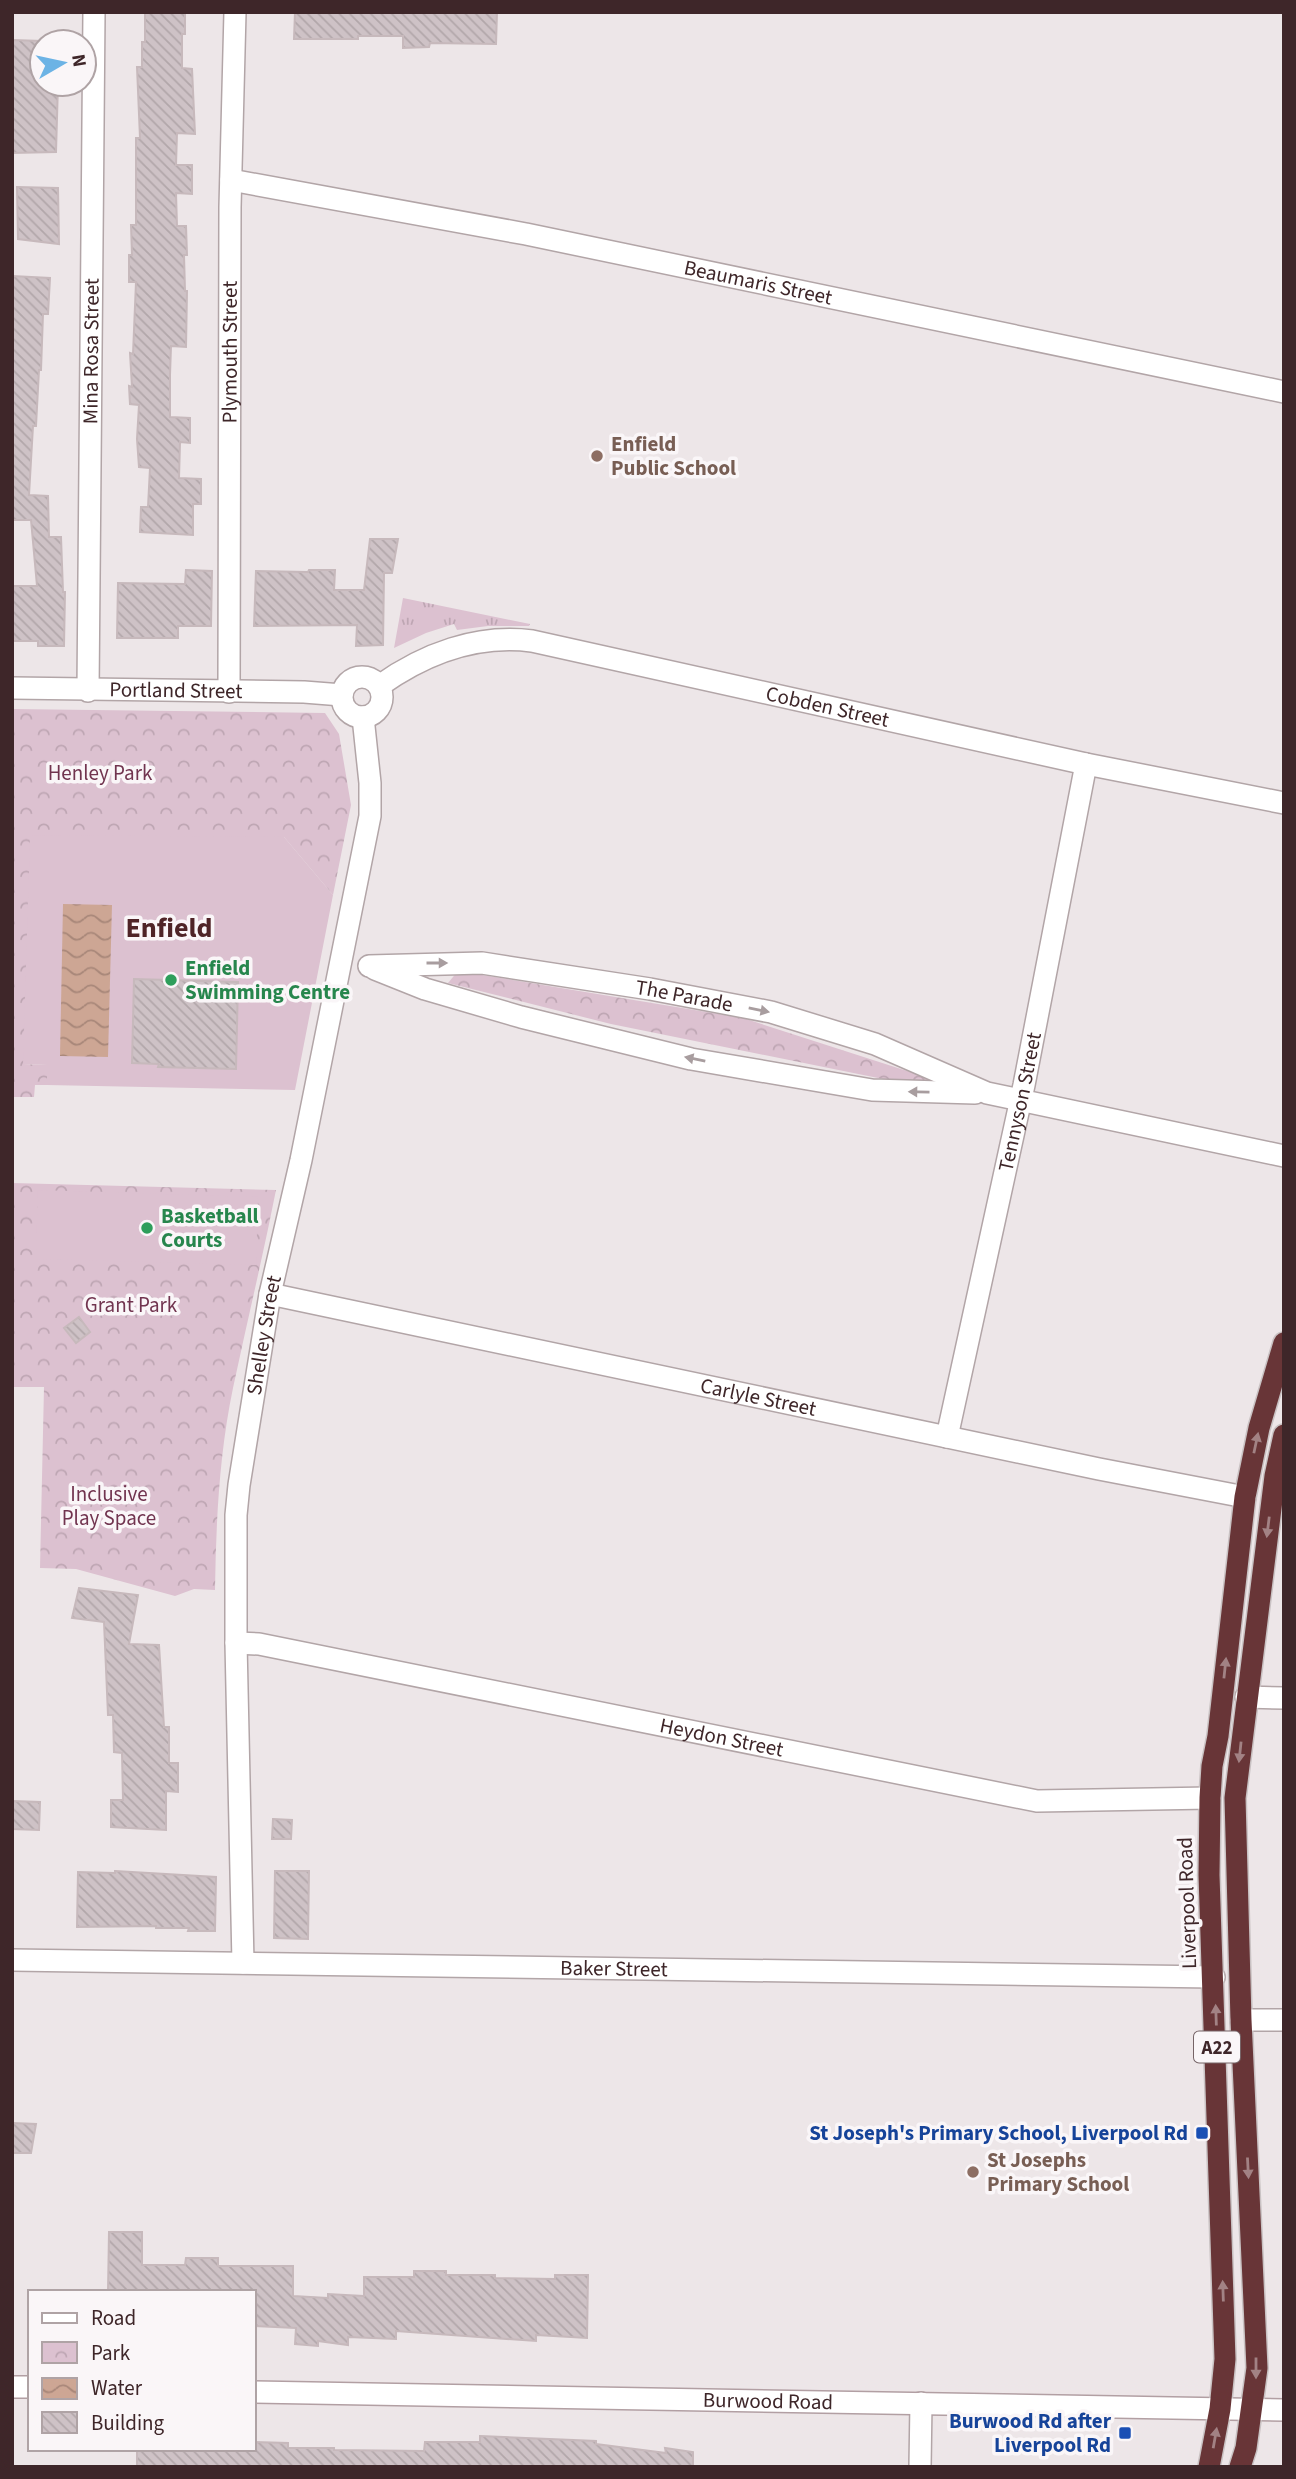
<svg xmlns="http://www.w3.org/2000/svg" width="1296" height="2479" font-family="'Source Sans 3',sans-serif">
<defs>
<pattern id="grass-tufts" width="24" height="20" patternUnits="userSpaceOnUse" patternTransform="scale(1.75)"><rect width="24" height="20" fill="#dcc1d0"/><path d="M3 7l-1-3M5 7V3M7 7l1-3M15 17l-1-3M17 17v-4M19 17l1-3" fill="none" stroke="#bea6b3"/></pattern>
<pattern id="park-crowns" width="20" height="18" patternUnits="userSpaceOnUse" patternTransform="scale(1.75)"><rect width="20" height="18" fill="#dcc1d0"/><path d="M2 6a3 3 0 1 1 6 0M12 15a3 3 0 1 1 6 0" fill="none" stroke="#bea6b3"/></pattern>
<pattern id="water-waves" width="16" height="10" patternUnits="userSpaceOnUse" patternTransform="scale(1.75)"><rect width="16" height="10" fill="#cda694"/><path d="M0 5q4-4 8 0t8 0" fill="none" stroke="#a88779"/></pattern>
<pattern id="building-back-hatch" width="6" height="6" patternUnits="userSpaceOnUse" patternTransform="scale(1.75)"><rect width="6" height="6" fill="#cec2c6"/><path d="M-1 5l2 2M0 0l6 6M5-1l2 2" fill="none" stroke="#b2a7aa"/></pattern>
</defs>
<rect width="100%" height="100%" fill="#ede6e8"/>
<path fill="url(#grass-tufts)" d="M 403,598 L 530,624 L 529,626 L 488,626 L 457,630 L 454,624 L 426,633 L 394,648 Z"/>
<g fill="url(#park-crowns)">
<path d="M 12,709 L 325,713 L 339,734 L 351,805 L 333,895 L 284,837 L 23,1064 L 47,1065 L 47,1085 L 35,1085 L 34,1097 L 12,1097 Z"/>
<path d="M 458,971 L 743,1018 L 932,1079 L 925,1081 L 883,1079 L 611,1024 L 448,983 Z"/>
<path d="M 12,1183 L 276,1190 C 263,1256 247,1322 233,1388 C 219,1455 216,1523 215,1590 L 194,1589 L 175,1596 L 76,1569 L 40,1568 L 44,1387 L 12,1387 Z"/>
</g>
<g fill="#dcc1d0">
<path d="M 30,835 L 284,837 L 333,895 L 295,1090 L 47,1085 L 47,1065 L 23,1064 Z"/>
<path d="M 38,1190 L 258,1197 L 256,1265 L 36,1259 Z"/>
</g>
<path fill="url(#water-waves)" d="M 63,904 L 112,905 L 108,1057 L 60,1056 Z"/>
<g fill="url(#building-back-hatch)" stroke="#c7b9bc" stroke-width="2">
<path d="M 145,12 L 185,13 L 185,34 L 182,34 L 182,68 L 192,69 L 195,134 L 177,133 L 176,165 L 192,165 L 192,194 L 176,193 L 177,226 L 186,226 L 187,255 L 184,255 L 185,291 L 187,291 L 186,347 L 171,346 L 170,375 L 170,417 L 190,418 L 190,443 L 180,442 L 179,478 L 201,479 L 201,504 L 193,504 L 193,535 L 140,532 L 141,507 L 148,507 L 150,468 L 139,467 L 137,439 L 139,405 L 130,404 L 129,386 L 132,387 L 130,353 L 133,354 L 136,282 L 129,282 L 129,255 L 132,255 L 131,225 L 136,225 L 136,138 L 140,138 L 137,67 L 142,67 L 142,42 L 145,42 Z"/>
<path d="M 295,12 L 497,12 L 496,44 L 430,43 L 429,47 L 403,48 L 403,36 L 358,36 L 358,39 L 294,39 Z"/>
<path d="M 12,40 L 42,41 L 42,84 L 58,84 L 56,152 L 12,153 Z"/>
<path d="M 17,187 L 58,188 L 59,244 L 18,239 Z"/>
<path d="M 12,276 L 50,278 L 48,314 L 43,314 L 41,370 L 39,370 L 36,426 L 33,426 L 29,495 L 48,496 L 49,537 L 61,537 L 63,592 L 65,592 L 64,646 L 38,646 L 38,641 L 12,641 L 12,586 L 37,586 L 31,520 L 12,520 Z"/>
<path d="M 370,539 L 398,539 L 392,573 L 384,573 L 383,645 L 356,646 L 357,625 L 254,626 L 256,571 L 308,572 L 309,570 L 335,570 L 334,590 L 364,590 Z"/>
<path d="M 186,570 L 212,571 L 211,626 L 178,626 L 178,638 L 117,638 L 118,583 L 185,584 Z"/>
<path d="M 134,979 L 238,982 L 236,1069 L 158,1067 L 159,1064 L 132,1063 Z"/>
<path d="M 79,1317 L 90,1332 L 76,1343 L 64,1328 Z"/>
<path d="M 79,1588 L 138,1595 L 129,1644 L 159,1645 L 164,1727 L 169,1727 L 169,1763 L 178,1763 L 178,1792 L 166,1791 L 166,1830 L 111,1827 L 111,1800 L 123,1800 L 122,1753 L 114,1752 L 113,1715 L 108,1715 L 104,1622 L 72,1618 Z"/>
<path d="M 12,1801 L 40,1802 L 39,1830 L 12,1829 Z"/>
<path d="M 273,1819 L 292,1820 L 291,1839 L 272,1839 Z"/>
<path d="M 115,1871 L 216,1877 L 215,1931 L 188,1931 L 189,1928 L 156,1928 L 156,1926 L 77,1927 L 78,1872 L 115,1873 Z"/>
<path d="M 275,1871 L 309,1871 L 308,1939 L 274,1938 Z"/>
<path d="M 12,2123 L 36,2124 L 31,2153 L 12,2153 Z"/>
<path d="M 109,2232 L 142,2232 L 142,2265 L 185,2265 L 186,2258 L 218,2258 L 218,2266 L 293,2266 L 293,2296 L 328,2298 L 328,2294 L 364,2296 L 364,2277 L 414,2277 L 414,2271 L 446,2271 L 446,2275 L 495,2275 L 495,2278 L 555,2279 L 555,2275 L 588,2275 L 587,2338 L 536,2335 L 536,2341 L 396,2331 L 396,2339 L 348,2337 L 348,2345 L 318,2341 L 318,2346 L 295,2344 L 296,2328 L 254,2326 L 254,2292 L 108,2292 Z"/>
<path d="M 480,2436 L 596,2441 L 596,2444 L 666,2453 L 665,2448 L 693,2452 L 693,2467 L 137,2467 L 137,2449 L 255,2449 L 255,2442 L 288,2443 L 288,2448 L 334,2448 L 334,2450 L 424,2451 L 425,2442 L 480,2442 Z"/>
</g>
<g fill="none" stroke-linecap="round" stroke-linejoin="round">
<defs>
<g id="street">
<path id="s1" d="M 231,180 L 526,234 L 1284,392"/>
<circle cx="362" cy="697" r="20"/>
<path id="s2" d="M 379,686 C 424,654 477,634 532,641 L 1086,764 L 1284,803"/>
<path id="s3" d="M 12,688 L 304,692 L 342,695"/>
<path id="s4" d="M 88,691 L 94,12"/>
<path id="s5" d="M 229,692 L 230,207 L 235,12"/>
<path id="s6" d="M 369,966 L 482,963 L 650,989 L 771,1012 L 875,1044 L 987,1093 L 1284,1156"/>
<path d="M 375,969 L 425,989 L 521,1017 L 691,1059 L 872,1090 L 975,1093"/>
<path id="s7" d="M 270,1294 L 1099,1469 L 1245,1497"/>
<path id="s8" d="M 947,1437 L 1024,1085 L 1086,764"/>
<path id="s9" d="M 236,1643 L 259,1644 L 1037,1801 L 1210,1798"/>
<path d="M 1246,1697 L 1284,1698"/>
<path id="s10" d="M 12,1960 L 1214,1977"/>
<path id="s11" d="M 243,1963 L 236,1643 L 236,1515 L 239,1485 L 270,1294 L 301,1160 L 370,816 L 370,783 L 363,717"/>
<path d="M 1241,2020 L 1284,2020"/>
<path d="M 920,2467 L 921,2403"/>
</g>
<g id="secondary">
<path d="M 12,2387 L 30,2387"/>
<path id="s12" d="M 254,2392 L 1284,2410"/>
</g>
<g id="highway">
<path d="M 1209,2467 L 1220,2409 L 1225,2359 L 1209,1875 L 1210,1798 L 1212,1766 L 1218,1736 L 1245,1497 L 1259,1428 L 1284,1343"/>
<path d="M 1240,2467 L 1246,2448 L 1257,2368 L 1241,2020 L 1235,1798 L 1275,1476 L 1284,1435"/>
</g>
</defs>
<use href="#street" stroke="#b2a5a7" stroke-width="24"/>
<use href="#secondary" stroke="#b29fa3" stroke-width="24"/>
<use href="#highway" stroke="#c9c2c3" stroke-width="24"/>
<use href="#street" stroke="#fff" stroke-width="21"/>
<use href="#secondary" stroke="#fff" stroke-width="21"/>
<use href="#highway" stroke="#683537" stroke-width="21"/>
</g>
<defs><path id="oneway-solid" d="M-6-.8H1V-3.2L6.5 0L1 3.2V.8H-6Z" transform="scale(1.75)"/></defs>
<g fill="#a89d9f">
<use href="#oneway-solid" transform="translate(437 963)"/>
<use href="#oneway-solid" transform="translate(759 1010) rotate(11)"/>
<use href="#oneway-solid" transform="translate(695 1059) rotate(-169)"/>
<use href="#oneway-solid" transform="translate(919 1092) rotate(-179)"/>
</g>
<g fill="#a28284">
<use href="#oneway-solid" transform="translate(1256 1443) rotate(-78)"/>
<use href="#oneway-solid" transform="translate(1268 1527) rotate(97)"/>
<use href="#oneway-solid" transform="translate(1225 1668) rotate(-84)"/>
<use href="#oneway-solid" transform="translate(1240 1752) rotate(96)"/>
<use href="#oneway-solid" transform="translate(1216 2015) rotate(-92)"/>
<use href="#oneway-solid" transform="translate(1248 2168) rotate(87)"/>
<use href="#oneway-solid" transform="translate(1223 2291) rotate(-92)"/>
<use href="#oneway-solid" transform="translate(1256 2368) rotate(90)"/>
<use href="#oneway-solid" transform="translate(1215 2438) rotate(-80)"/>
</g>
<g fill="#8d6e63" stroke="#faf6f8" stroke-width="2.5">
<circle cx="597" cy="456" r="7"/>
<circle cx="973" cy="2172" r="7"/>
</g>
<g fill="#2e9e5b" stroke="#faf6f8" stroke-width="2.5">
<circle cx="171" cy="980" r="7"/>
<circle cx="147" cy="1228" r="7"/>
</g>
<g fill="#1a4fb4" stroke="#faf6f8" stroke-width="2.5">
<rect x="1195" y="2126" width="14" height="14" rx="3.5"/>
<rect x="1118" y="2426" width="14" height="14" rx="3.5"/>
</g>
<g text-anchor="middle" stroke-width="7" stroke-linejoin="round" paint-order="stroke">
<rect fill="#faf6f8" stroke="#766467" stroke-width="2" x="1194" y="2031.5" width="46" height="31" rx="5"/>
<g font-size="19" font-weight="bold" fill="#3e2629">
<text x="1217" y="2054">A22</text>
</g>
<g font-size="21" fill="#3e2629" stroke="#faf6f8">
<text dy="7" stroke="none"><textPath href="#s1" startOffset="537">Beaumaris Street</textPath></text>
<text dy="7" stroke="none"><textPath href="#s4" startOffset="340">Mina Rosa Street</textPath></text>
<text dy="7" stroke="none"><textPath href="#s5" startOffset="340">Plymouth Street</textPath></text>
<text dy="7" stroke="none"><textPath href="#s3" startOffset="164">Portland Street</textPath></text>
<text dy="7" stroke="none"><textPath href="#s2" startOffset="466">Cobden Street</textPath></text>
<text dy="7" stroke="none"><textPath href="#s6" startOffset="318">The Parade</textPath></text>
<text dy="7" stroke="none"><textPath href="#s8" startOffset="343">Tennyson Street</textPath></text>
<text dy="7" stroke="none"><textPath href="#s11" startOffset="630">Shelley Street</textPath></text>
<text dy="7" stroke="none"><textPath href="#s7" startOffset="499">Carlyle Street</textPath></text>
<text dy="7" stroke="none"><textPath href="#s9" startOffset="495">Heydon Street</textPath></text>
<text transform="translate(1187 1903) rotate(-92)" y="7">Liverpool Road</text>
<text dy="7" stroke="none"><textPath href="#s10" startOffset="602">Baker Street</textPath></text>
<text dy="7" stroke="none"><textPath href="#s12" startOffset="514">Burwood Road</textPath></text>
</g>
<g font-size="21" font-weight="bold" fill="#785e54" stroke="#faf6f8" text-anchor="start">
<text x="611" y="451">Enfield<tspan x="611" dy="24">Public School</tspan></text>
<text x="987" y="2167">St Josephs<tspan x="987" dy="24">Primary School</tspan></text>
</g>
<g font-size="21" fill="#71344f" stroke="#faf6f8">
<text x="100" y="780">Henley Park</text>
<text x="131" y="1312">Grant Park</text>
<text x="109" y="1501">Inclusive<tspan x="109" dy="24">Play Space</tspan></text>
</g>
<g font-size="21" font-weight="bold" fill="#27864d" stroke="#faf6f8" text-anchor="start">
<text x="185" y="975">Enfield<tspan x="185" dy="24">Swimming Centre</tspan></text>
<text x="161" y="1223">Basketball<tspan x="161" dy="24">Courts</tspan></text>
</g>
<g font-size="21" font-weight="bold" fill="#164399" stroke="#faf6f8" text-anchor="end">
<text x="1188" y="2140">St Joseph's Primary School, Liverpool Rd</text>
<text x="1111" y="2428">Burwood Rd after<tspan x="1111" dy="24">Liverpool Rd</tspan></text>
</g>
<g font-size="28" font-weight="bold" fill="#4f2427" stroke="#faf6f8">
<text x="169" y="937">Enfield</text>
</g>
</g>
<rect width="1296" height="2479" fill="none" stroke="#3e2629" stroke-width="28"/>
<rect x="28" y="2290" width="228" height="161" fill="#faf6f8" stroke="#afa3a5" stroke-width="2"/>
<rect x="42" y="2313" width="35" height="10" fill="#ffffff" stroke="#afa3a5" stroke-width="2"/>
<text x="91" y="2325" font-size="21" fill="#3e2629">Road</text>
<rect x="42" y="2342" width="35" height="21" fill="url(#park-crowns)" stroke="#afa3a5" stroke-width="2"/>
<text x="91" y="2360" font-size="21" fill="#3e2629">Park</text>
<rect x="42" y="2378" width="35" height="21" fill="url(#water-waves)" stroke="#afa3a5" stroke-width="2"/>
<text x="91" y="2395" font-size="21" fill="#3e2629">Water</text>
<rect x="42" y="2412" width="35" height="21" fill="url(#building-back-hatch)" stroke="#afa3a5" stroke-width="2"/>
<text x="91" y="2430" font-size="21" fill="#3e2629">Building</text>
<g transform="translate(63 63) rotate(81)"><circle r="33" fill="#faf6f8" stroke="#afa3a5" stroke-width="2"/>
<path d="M0-5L12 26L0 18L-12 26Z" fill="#6cb3e5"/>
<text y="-10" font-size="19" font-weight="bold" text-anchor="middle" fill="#3e2629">N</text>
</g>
</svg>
